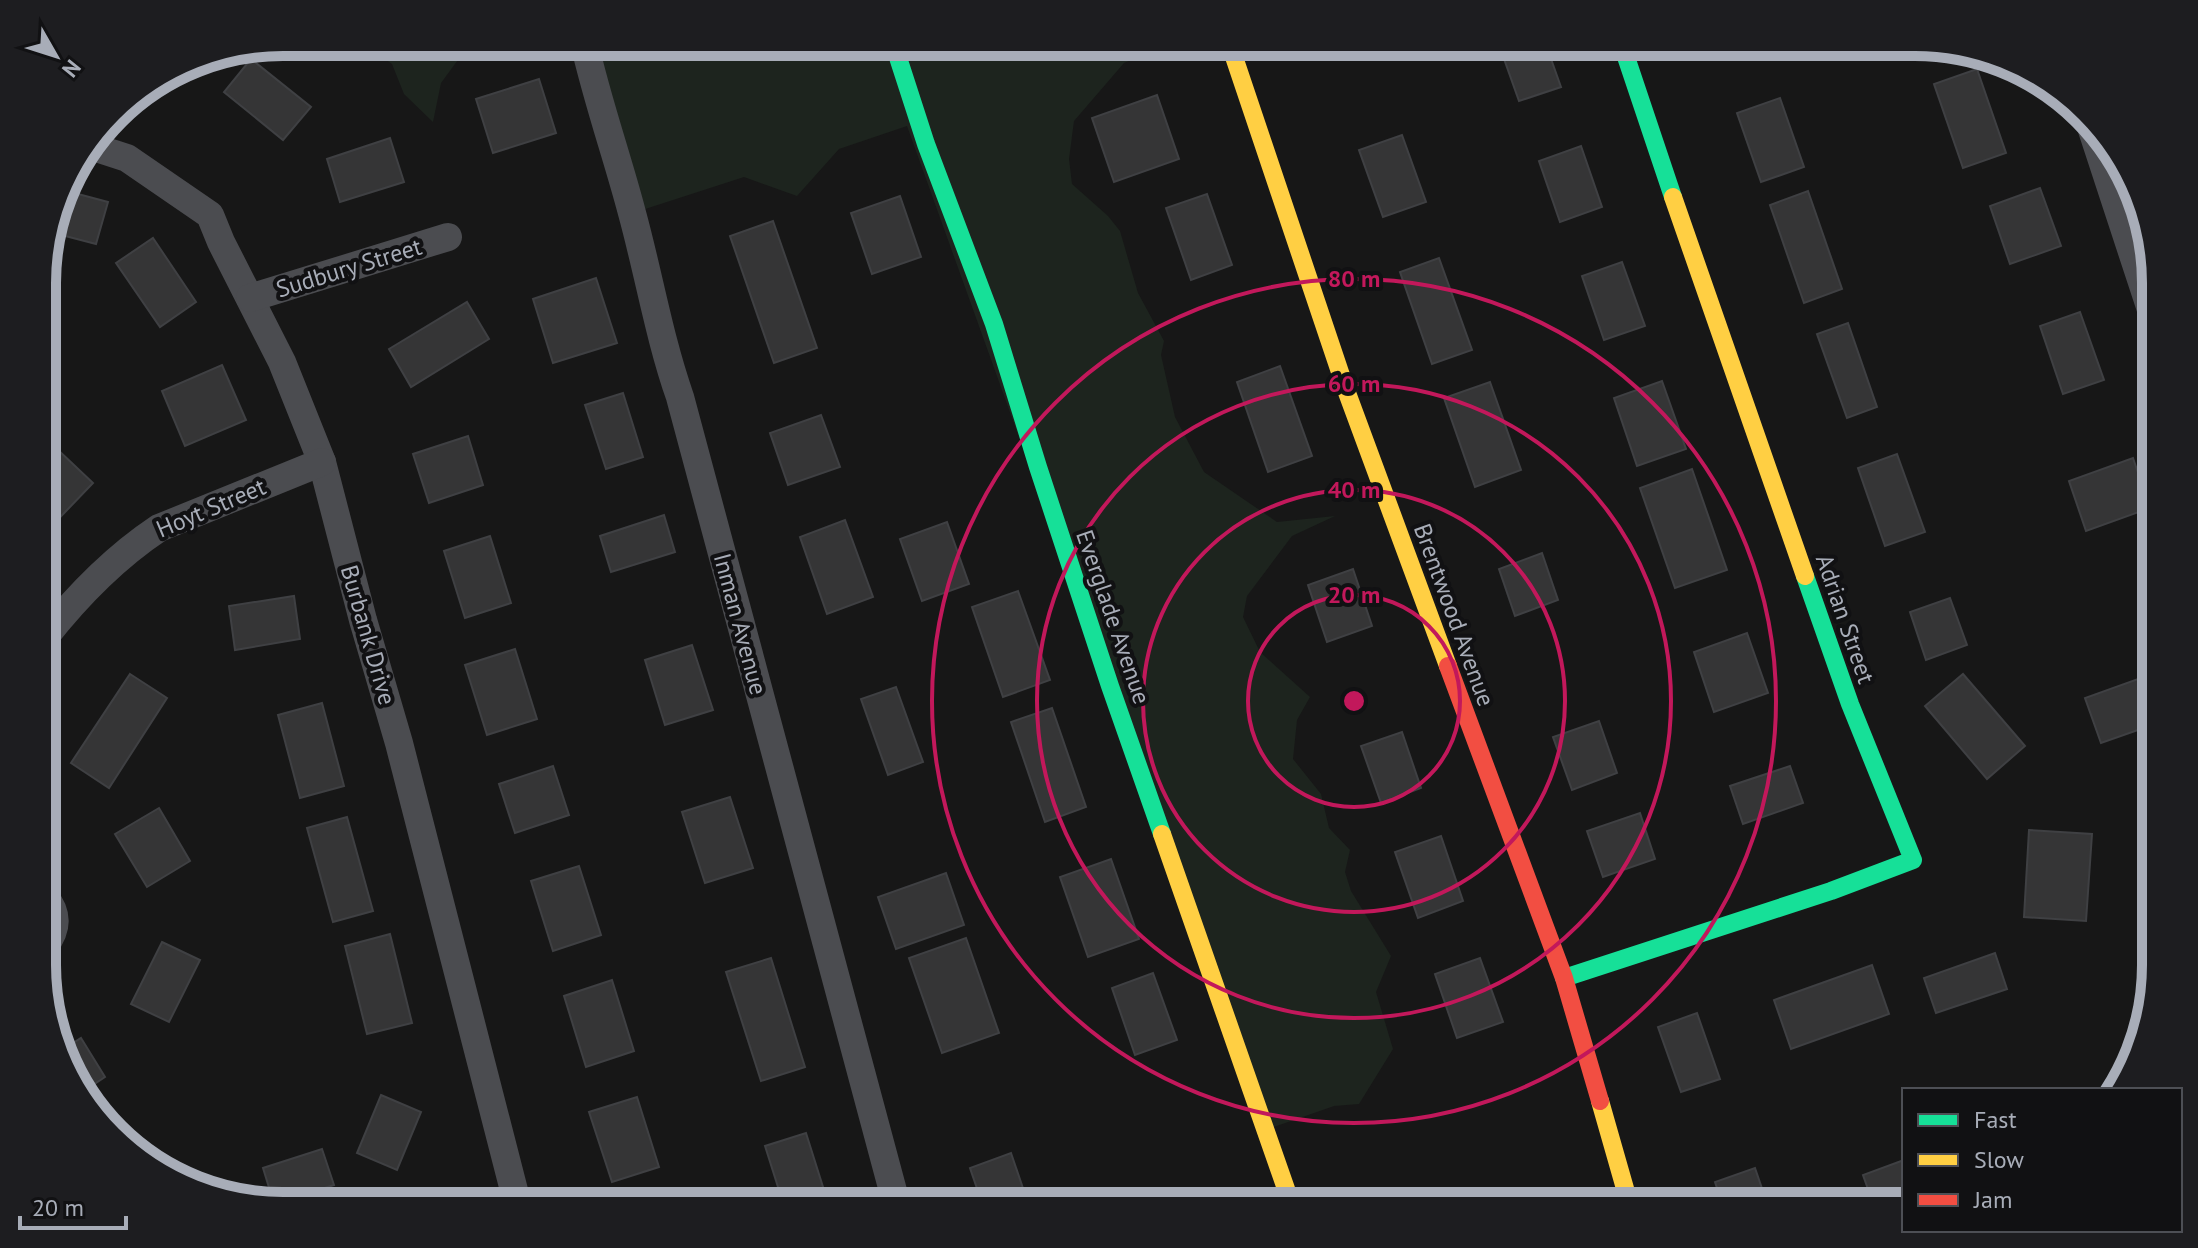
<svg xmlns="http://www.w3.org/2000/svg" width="2198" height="1248" font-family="'PT Sans',sans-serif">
<rect width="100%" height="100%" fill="#171717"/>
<g fill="#1d241e">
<path d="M 362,42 L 471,42 L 441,83 L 433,122 L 404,94 L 392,64 Z"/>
<path d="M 584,42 L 1173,42 L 1124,63 L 1074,121 L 1069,159 L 1072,184 L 1108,216 L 1120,231 L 1138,293 L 1164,341 L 1161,355 L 1175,417 L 1204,472 L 1277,522 L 1335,516 L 1292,536 L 1247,596 L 1243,617 L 1260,652 L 1310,697 L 1297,720 L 1293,759 L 1321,794 L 1329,828 L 1350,850 L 1345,872 L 1351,891 L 1391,956 L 1376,992 L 1393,1049 L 1359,1104 L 1334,1106 L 1268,1129 L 907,126 L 839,149 L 797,196 L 744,177 L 636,212 Z"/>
</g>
<g fill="#353536" stroke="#3f4043" stroke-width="2">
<path d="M 1498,42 L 1545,42 L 1561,87 L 1519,101 Z"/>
<path d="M 1708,42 L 1747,42 L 1749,45 L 1714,57 Z"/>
<path d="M 251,59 L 311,107 L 283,140 L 224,92 Z"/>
<path d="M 1977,69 L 2006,153 L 1963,168 L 1934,84 Z"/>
<path d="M 539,79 L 556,133 L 493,153 L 476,99 Z"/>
<path d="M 1157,95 L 1179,159 L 1114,182 L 1092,118 Z"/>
<path d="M 1780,98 L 1804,167 L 1761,182 L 1737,113 Z"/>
<path d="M 1402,135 L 1426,202 L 1383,217 L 1359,150 Z"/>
<path d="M 390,138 L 404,182 L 340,202 L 327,159 Z"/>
<path d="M 1581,146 L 1602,207 L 1560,222 L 1539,161 Z"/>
<path d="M 2040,188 L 2061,246 L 2010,264 L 1990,206 Z"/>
<path d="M 63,190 L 108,202 L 96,244 L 50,232 Z"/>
<path d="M 1808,191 L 1842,289 L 1804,303 L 1770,205 Z"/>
<path d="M 1207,194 L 1232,265 L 1191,280 L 1166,208 Z"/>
<path d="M 900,196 L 921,257 L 872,274 L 851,213 Z"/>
<path d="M 773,221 L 817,348 L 774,363 L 730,236 Z"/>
<path d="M 153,238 L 196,302 L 160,327 L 116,263 Z"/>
<path d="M 1439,258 L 1472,350 L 1432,364 L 1400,272 Z"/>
<path d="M 1622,262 L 1645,326 L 1604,340 L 1582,276 Z"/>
<path d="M 596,278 L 617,343 L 553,363 L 533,299 Z"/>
<path d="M 467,302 L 489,339 L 411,387 L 389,349 Z"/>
<path d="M 2080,312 L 2104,380 L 2063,394 L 2040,326 Z"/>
<path d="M 1848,323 L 1877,407 L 1847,418 L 1817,334 Z"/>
<path d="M 222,365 L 246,420 L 185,446 L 162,391 Z"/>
<path d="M 1280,366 L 1312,456 L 1268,472 L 1237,382 Z"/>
<path d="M 1662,381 L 1686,449 L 1637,466 L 1614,398 Z"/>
<path d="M 1490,382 L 1521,470 L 1475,487 L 1444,398 Z"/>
<path d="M 623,393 L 643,457 L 606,469 L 585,405 Z"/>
<path d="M 821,415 L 840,467 L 788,485 L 770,433 Z"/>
<path d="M 468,436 L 483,485 L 429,503 L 413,454 Z"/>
<path d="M 56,448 L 93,483 L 45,533 L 44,460 Z"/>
<path d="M 1897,454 L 1925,532 L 1885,546 L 1858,468 Z"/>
<path d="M 2133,458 L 2150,508 L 2086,531 L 2069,481 Z"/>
<path d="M 1692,469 L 1727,570 L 1675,588 L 1640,488 Z"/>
<path d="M 664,515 L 675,552 L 611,572 L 600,536 Z"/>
<path d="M 845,520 L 873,597 L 827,614 L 800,537 Z"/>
<path d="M 947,522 L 969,584 L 922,601 L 900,539 Z"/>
<path d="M 490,536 L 511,603 L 465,618 L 444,551 Z"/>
<path d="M 1542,553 L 1558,600 L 1515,616 L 1499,569 Z"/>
<path d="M 1353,569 L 1372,626 L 1327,642 L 1308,585 Z"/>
<path d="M 1018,591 L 1050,680 L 1003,697 L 972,607 Z"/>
<path d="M 294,596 L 300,639 L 235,650 L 229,606 Z"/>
<path d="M 1950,598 L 1967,645 L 1926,660 L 1910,612 Z"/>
<path d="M 1747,633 L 1768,693 L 1714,712 L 1694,652 Z"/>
<path d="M 692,645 L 713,710 L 665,725 L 645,660 Z"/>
<path d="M 515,649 L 537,719 L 487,735 L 465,665 Z"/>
<path d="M 130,674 L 167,698 L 109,788 L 71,763 Z"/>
<path d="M 1963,674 L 2025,746 L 1987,779 L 1925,706 Z"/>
<path d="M 2152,674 L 2155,683 L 2155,724 L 2101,743 L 2085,698 Z"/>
<path d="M 896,687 L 923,762 L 888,775 L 861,699 Z"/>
<path d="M 322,703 L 344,786 L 300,798 L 278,715 Z"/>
<path d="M 1052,708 L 1086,807 L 1045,822 L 1011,722 Z"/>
<path d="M 1599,721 L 1617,773 L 1572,790 L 1553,737 Z"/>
<path d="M 1402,732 L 1421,788 L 1381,803 L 1361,746 Z"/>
<path d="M 553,766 L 569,815 L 515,833 L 499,784 Z"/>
<path d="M 1790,766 L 1803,803 L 1743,824 L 1730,786 Z"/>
<path d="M 730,797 L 753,868 L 705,883 L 682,812 Z"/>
<path d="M 159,808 L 190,861 L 147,887 L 115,834 Z"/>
<path d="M 1640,813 L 1655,859 L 1603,877 L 1587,831 Z"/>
<path d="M 347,817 L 373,911 L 333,922 L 307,828 Z"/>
<path d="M 2029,830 L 2092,834 L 2086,921 L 2024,917 Z"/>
<path d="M 1441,836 L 1463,901 L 1418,918 L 1395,852 Z"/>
<path d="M 1111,859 L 1139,939 L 1088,957 L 1060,877 Z"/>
<path d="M 579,866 L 601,935 L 553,951 L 531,881 Z"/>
<path d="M 946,873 L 964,925 L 896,949 L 878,897 Z"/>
<path d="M 390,934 L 412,1023 L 367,1034 L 345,946 Z"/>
<path d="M 966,938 L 999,1033 L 942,1053 L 909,958 Z"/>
<path d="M 162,942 L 200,960 L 169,1022 L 131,1004 Z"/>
<path d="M 1995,953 L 2007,989 L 1936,1013 L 1924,978 Z"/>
<path d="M 771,958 L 805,1067 L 761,1081 L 726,972 Z"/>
<path d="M 1480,958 L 1503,1022 L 1457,1038 L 1435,974 Z"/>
<path d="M 1872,965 L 1889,1014 L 1791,1049 L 1774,1000 Z"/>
<path d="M 1153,973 L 1177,1040 L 1135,1055 L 1112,988 Z"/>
<path d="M 612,980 L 634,1051 L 586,1067 L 564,996 Z"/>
<path d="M 1697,1013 L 1720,1079 L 1681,1092 L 1658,1027 Z"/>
<path d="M 81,1038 L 105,1077 L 81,1093 L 64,1049 Z"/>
<path d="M 381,1095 L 421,1112 L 397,1170 L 357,1153 Z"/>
<path d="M 637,1097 L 659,1167 L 612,1182 L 589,1112 Z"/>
<path d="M 806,1133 L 829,1206 L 784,1206 L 765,1146 Z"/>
<path d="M 322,1149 L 334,1185 L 274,1204 L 263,1168 Z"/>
<path d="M 1011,1153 L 1029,1206 L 983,1206 L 970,1168 Z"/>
<path d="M 1904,1160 L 1904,1204 L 1874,1206 L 1863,1175 Z"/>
<path d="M 1755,1168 L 1768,1206 L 1723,1206 L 1715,1182 Z"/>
<path d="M 1242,1192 L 1247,1206 L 1204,1206 Z"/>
</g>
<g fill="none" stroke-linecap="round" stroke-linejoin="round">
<g stroke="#4b4c50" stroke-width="28">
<path d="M 584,42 C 597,100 617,156 632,213 C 649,275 659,337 680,397 L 897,1206"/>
<path d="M 2091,127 L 2155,322"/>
<path d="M 90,146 L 127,158 L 210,215 L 221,242 L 282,362 L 322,462 L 363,620 L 399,743 L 518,1206"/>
<path d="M 250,298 L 448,237"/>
<path d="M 44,638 C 77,596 114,558 159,528 L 322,462"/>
<path d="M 44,896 C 59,914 58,929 44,947"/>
</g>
<g stroke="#16e098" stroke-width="18">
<path d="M 893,42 L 926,144 L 994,324 L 1038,467 L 1110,686 L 1162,834"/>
<path d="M 1621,42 L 1673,197"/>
<path d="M 1564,978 L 1831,891 L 1913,860 L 1850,704 L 1805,576"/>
</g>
<g stroke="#ffcf43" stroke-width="18">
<path d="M 1229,42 L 1346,390 L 1448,666"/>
<path d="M 1673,197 L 1805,576"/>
<path d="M 1162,834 L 1292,1206"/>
<path d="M 1600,1101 L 1630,1206"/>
</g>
<path stroke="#f24e42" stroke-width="18" d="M 1448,666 L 1564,978 L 1600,1101"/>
</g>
<g fill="none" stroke="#c2185b" stroke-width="4">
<circle cx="1354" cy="701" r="106"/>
<circle cx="1354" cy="701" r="211"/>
<circle cx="1354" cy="701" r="317"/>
<circle cx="1354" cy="701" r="422"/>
</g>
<g text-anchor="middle" stroke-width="8" stroke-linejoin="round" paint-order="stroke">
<g font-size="24" fill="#a8adb8" stroke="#111113">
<text transform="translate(349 268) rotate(-17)" y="8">Sudbury Street</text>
<text transform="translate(211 508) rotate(-23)" y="8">Hoyt Street</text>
<text transform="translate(1454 615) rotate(70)" y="8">Brentwood Avenue</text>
<text transform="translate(1113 617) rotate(71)" y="8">Everglade Avenue</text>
<text transform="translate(1845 619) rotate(71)" y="8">Adrian Street</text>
<text transform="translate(740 624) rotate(75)" y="8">Inman Avenue</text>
<text transform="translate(368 635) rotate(74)" y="8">Burbank Drive</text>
</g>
</g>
<path d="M0 0H2198V1248H0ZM283 56H1915A227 227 0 0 1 2142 283V965A227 227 0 0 1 1915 1192H283A227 227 0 0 1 56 965V283A227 227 0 0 1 283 56Z" fill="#1d1d20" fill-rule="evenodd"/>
<path fill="none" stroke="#a8adb8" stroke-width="10" d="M283 56H1915A227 227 0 0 1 2142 283V965A227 227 0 0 1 1915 1192H283A227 227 0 0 1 56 965V283A227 227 0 0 1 283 56Z"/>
<circle cx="1354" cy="701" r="12" fill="#c2185b" stroke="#111113" stroke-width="4"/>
<g font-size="24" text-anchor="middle" font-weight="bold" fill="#c2185b" stroke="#111113" stroke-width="8" stroke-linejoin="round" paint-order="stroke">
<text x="1354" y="287">80 m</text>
<text x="1354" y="392">60 m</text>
<text x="1354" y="498">40 m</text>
<text x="1354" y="603">20 m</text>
</g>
<rect x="1902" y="1088" width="280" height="144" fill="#111113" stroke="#4d4f55" stroke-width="2"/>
<rect x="1918" y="1114" width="40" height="12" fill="#16e098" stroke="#4d4f55" stroke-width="2"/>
<text x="1974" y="1128" font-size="24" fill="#a8adb8">Fast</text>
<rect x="1918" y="1154" width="40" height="12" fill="#ffcf43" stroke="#4d4f55" stroke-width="2"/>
<text x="1974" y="1168" font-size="24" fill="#a8adb8">Slow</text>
<rect x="1918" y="1194" width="40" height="12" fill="#f24e42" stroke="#4d4f55" stroke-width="2"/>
<text x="1974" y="1208" font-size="24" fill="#a8adb8">Jam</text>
<g transform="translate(56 56) rotate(129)" stroke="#111113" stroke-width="6" paint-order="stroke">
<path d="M0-6L14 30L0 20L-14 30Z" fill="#a8adb8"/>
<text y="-12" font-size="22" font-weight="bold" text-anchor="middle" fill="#a8adb8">N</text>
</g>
<path d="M20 1216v12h106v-12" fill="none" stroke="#a8adb8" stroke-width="4"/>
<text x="32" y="1216" font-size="24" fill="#a8adb8" stroke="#111113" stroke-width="6" paint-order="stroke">20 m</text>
</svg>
